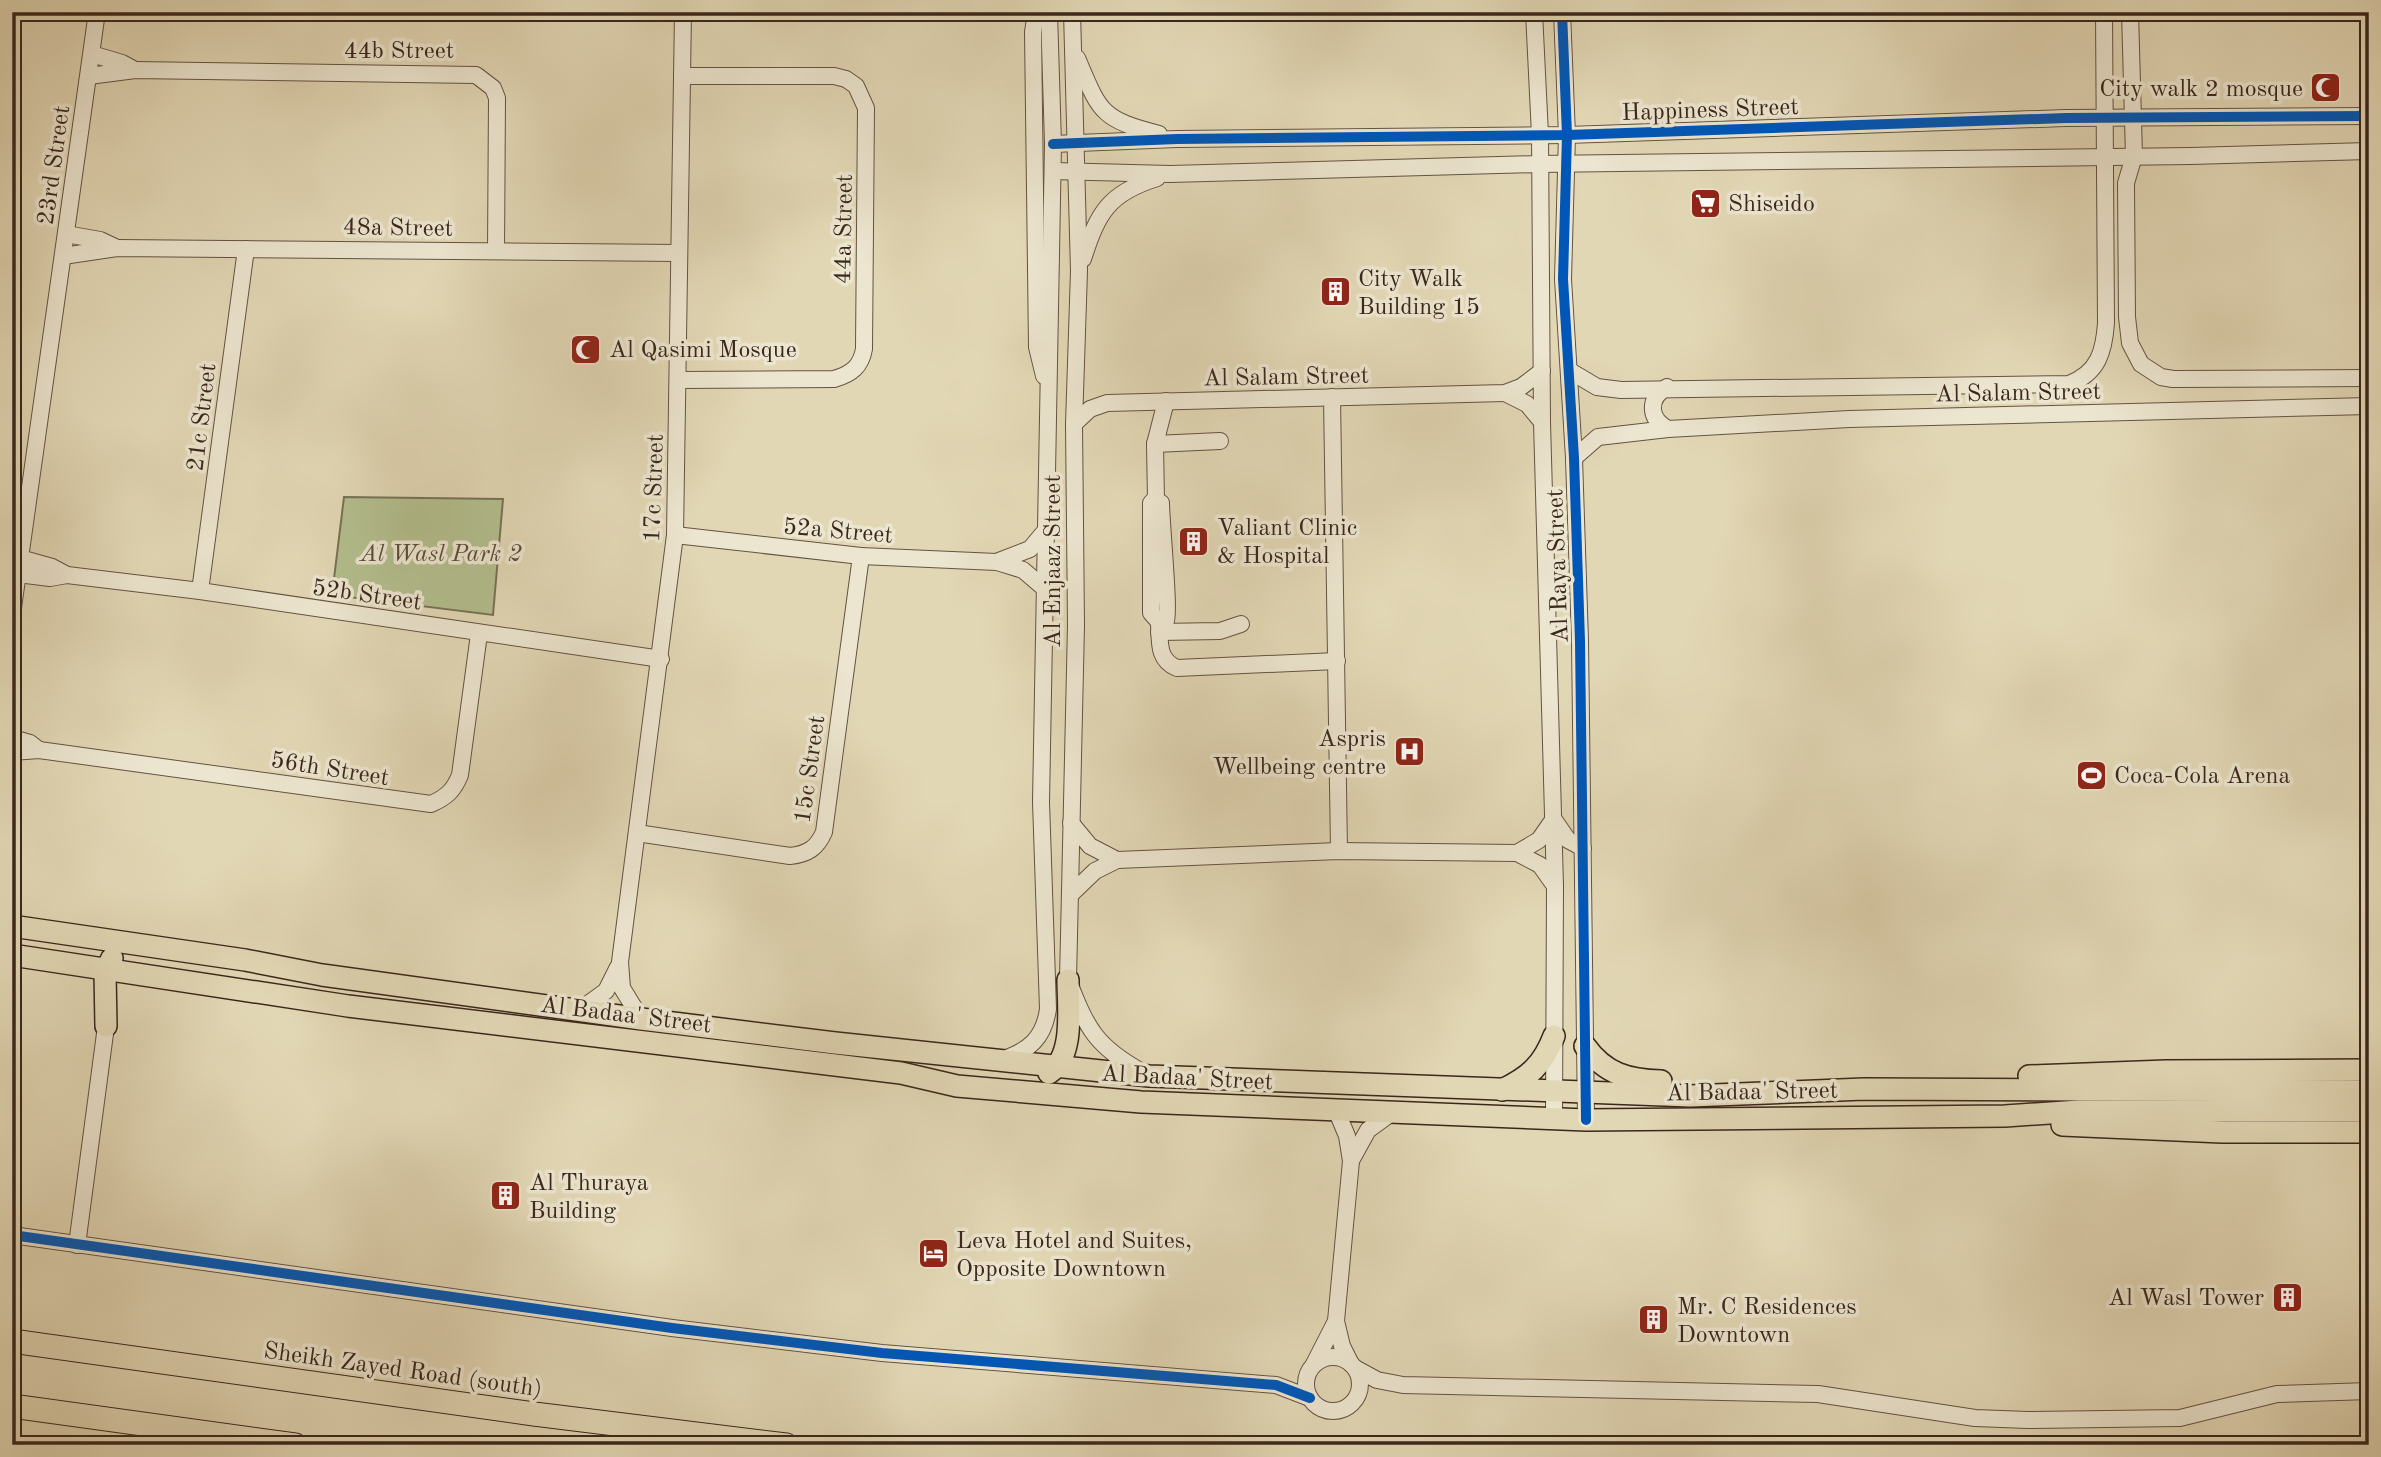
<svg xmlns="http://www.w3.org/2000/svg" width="2381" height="1457" font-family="'Old Standard TT',serif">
<rect width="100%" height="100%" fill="#e2d7b5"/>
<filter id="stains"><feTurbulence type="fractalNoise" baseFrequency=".00286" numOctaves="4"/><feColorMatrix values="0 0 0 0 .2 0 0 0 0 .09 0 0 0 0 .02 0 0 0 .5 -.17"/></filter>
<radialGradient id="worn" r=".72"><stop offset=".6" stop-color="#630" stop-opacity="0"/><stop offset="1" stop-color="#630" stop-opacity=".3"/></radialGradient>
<path fill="#b3be8e" stroke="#767255" stroke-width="2" d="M 344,497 L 503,499 L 493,615 L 332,595 Z"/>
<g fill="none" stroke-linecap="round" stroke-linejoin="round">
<defs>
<g id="minor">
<path d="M 1036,12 L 1033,32 L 1037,347 L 1044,376"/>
<path d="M 1072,12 L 1079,271 L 1074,424 L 1076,625 L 1068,980 C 1087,1029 1096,1047 1144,1073"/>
<path d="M 1534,12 L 1540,135 L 1542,422 L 1555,886 L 1554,1119"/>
<path d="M 1562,12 L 1567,135 L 1563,279 L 1574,458 L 1580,641 L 1586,1120"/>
<path d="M 2130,12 L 2134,156 L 2126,183 L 2127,317 L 2130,343 L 2141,364 L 2161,377 L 2173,379 L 2369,378"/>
<path d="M 92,54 L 122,63 L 135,70"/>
<path d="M 1077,58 C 1100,112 1100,119 1159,134"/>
<path d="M 89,76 L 135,70 L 476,75 L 493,88 L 497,98 L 496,251"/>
<path d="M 1053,144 L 1177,139 L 1567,135 L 2066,118 L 2369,116"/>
<path d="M 1053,171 L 1170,174 L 1539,164 L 2191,156 L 2369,151"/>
<path d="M 66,234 L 100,240 L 117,248"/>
<path d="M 63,256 L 117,248 L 679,253"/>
<path d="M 1083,259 C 1098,212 1109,193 1157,178"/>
<path d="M 1570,371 L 1597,387 L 1621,390 L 2069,384 C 2098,373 2104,352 2106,323 L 2104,12"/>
<path d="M 679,380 L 834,379 C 852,374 861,366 864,349 L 866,108 L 856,86 L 846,79 L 834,76 L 682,76"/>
<path d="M 1667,387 C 1647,399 1649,419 1668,429"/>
<path d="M 1505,393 L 1527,404 L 1542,422"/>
<path d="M 1332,397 L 1339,851"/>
<path d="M 1074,424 L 1090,409 L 1107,403 L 1505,393 L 1521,387 L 1542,371"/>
<path d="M 1155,444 L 1220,441"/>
<path d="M 1574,458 L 1598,437 L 1668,429 L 1849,419 L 2369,406"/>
<path d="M 1155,499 L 1161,503 C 1161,520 1170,614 1166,621 L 1159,622 L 1151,613 L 1151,503 Z"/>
<path d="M 1156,500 L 1155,444 L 1166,401"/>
<path d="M 675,535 L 861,556 L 997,562 L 1023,570 L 1044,588"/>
<path d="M 20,558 L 52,567 L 67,575"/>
<path d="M 999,561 L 1030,549 L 1046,530"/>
<path d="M 18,574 L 50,578 L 67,575 L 200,591 L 661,659"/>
<path d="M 200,591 L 246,249"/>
<path d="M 12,615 L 97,12"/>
<path d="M 1159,622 C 1160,641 1157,660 1177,668 L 1337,661"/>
<path d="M 1159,632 L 1220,631 L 1241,624"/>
<path d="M 12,738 L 30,743 L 39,750"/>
<path d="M 12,752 L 39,750 L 431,804 C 447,797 454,790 460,775 L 479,634"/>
<path d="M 1555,821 L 1568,840 L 1583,848"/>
<path d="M 1071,823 L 1090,846 L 1117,860"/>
<path d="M 637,833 L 790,856 C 808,854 817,848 824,832 L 861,556"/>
<path d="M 1517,853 L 1539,840 L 1553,820"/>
<path d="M 1070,895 L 1095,871 L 1117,860 L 1339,851 L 1517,853 L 1540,865 L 1555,886"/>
<path d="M 581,1009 L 606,991 L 618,967"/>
<path d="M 641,1019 L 622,988 L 620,962 L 675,535 L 683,12"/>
<path d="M 1001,1060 C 1029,1051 1044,1038 1048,1009 L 1041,802 L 1053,144 L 1049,12"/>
<path d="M 1337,1112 L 1347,1136 L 1351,1161 L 1336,1321 L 1342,1346 L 1351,1364"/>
<path d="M 1352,1159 L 1368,1130 L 1390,1114"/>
<path d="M 12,1235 L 672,1328 L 882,1353 L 1276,1385 L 1310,1398"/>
<path d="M 77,1245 L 106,1026"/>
<circle cx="1333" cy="1384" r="27"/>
<path d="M 1314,1364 L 1336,1321"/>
<path d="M 1355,1368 L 1377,1380 L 1403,1385 L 1818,1394 L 1975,1418 L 2028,1420 L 2180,1418 L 2277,1394 L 2369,1391"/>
</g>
<g id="major">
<path d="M 12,926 L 245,960 L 322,975 L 641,1019 L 835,1043 L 1149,1076 L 1690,1096 L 1864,1089 L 2369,1091"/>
<path d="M 12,955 L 348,1006 L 901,1073 L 957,1086 L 1141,1102 L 1586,1120 L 2005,1116 L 2079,1111 L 2369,1111"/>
<path d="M 106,1026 L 105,973 L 112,958"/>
<path d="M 1585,1046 C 1605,1074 1628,1080 1661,1081"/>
<path d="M 1049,1073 C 1075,1056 1068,1008 1068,980"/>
<path d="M 2029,1076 L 2166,1071 L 2369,1070"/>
<path d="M 1502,1090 C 1529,1077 1543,1065 1554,1036"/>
<path d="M 2062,1125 L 2222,1132 L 2369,1132"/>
</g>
<g id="highway">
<path d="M 12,1341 L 534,1414 L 786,1445"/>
<path d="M 12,1406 L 295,1445"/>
</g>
</defs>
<use href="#minor" stroke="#645342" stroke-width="18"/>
<use href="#major" stroke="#3a271c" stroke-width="24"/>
<use href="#highway" stroke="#3a271c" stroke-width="25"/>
<use href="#minor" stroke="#ece5cf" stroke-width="16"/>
<use href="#major" stroke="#e2d7b5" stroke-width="21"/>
<use href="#highway" stroke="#e2d7b5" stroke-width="23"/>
<defs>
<g id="cycleway">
<path d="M 1562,12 L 1567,135 L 1563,279 L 1574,458 L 1580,641 L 1586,1120"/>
<path d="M 1053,144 L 1177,139 L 1567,135 L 2066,118 L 2369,116"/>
<path d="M 12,1235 L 672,1328 L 882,1353 L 1276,1385 L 1310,1398"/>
</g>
</defs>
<use href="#cycleway" stroke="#ece5cf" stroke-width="15"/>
<use href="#cycleway" stroke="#0057b8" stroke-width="10"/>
</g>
<defs>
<symbol id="mosque-square" viewBox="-11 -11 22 22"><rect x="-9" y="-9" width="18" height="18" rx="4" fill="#8f2418" stroke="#ece5cf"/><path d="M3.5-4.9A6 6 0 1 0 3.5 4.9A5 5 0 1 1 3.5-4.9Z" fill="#fff"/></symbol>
<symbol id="supermarket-square" viewBox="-11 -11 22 22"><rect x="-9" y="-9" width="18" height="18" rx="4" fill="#8f2418" stroke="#ece5cf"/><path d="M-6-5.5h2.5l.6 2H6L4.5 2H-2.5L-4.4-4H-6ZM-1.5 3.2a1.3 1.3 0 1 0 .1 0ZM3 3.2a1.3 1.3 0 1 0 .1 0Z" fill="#fff"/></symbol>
<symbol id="building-square" viewBox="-11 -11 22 22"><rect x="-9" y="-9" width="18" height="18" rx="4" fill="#8f2418" stroke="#ece5cf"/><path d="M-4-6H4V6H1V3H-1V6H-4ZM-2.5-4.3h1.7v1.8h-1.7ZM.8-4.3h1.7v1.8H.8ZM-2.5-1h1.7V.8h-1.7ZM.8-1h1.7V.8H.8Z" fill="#fff"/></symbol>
<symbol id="hospital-square" viewBox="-11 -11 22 22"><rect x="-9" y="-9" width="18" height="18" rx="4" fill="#8f2418" stroke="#ece5cf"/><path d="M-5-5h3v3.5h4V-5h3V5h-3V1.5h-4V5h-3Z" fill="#fff"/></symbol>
<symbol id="stadium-square" viewBox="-11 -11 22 22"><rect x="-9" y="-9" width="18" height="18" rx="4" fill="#8f2418" stroke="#ece5cf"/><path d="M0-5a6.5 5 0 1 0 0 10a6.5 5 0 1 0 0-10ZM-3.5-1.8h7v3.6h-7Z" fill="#fff"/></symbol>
<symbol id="hotel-square" viewBox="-11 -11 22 22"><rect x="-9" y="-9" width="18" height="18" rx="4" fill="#8f2418" stroke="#ece5cf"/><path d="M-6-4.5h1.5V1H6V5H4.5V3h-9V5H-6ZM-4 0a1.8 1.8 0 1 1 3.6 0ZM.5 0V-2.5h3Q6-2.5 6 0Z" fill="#fff"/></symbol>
</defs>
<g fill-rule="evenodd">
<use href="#mosque-square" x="2308" y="70" width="35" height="35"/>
<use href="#supermarket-square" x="1688" y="186" width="35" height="35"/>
<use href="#building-square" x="1318" y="274" width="35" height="35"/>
<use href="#mosque-square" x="568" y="332" width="35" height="35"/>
<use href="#building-square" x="1176" y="524" width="35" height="35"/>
<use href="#hospital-square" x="1392" y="734" width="35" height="35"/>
<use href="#stadium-square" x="2074" y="758" width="35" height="35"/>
<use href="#building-square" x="488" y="1178" width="35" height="35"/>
<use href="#hotel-square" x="916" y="1236" width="35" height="35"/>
<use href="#building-square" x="2270" y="1280" width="35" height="35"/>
<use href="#building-square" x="1636" y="1302" width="35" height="35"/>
</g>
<g text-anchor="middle" stroke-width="7" stroke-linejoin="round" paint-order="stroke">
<g font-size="24" fill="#3a271c" stroke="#ece5cf">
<text x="399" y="58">44b Street</text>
<text transform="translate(1710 109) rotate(-2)" y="8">Happiness Street</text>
<text transform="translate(53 165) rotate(-82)" y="8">23rd Street</text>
<text transform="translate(398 227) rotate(1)" y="8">48a Street</text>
<text transform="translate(843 229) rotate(-89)" y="8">44a Street</text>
<text transform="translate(1286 376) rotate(-1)" y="8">Al Salam Street</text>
<text transform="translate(2018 392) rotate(-1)" y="8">Al Salam Street</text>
<text transform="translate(201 417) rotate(-83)" y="8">21c Street</text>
<text transform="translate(653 488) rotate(-88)" y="8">17c Street</text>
<text transform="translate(838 530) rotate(5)" y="8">52a Street</text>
<text transform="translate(1052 561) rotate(-90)" y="8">Al Enjaaz Street</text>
<text transform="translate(1557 566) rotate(-92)" y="8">Al Raya Street</text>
<text transform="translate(367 594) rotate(8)" y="8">52b Street</text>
<text transform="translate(330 768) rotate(9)" y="8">56th Street</text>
<text transform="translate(809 769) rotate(-82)" y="8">15c Street</text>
<text transform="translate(626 1014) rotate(7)" y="8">Al Badaa' Street</text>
<text transform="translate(1187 1077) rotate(3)" y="8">Al Badaa' Street</text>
<text transform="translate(1752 1091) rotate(-1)" y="8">Al Badaa' Street</text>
<text transform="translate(403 1369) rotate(8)" y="8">Sheikh Zayed Road (south)</text>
</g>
<g font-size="24" fill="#3a271c" stroke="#ece5cf" text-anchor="start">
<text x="2303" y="96" text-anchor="end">City walk 2 mosque</text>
<text x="1728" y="211">Shiseido</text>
<text x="1358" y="286">City Walk<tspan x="1358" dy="28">Building 15</tspan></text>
<text x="609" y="357">Al Qasimi Mosque</text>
<text x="1217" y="535">Valiant Clinic<tspan x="1217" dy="28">&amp; Hospital</tspan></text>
<text x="1386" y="746" text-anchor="end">Aspris<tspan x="1386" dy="28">Wellbeing centre</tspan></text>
<text x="2114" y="783">Coca-Cola Arena</text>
<text x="529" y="1190">Al Thuraya<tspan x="529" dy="28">Building</tspan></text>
<text x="956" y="1248">Leva Hotel and Suites,<tspan x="956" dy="28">Opposite Downtown</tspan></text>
<text x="2264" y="1305" text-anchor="end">Al Wasl Tower</text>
<text x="1677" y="1314">Mr. C Residences<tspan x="1677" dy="28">Downtown</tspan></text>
</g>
<g font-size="24" font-style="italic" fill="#584d38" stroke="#ece5cf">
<text x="441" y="561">Al Wasl Park 2</text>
</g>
</g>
<rect width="2381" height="1457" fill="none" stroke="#e2d7b5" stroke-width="42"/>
<rect x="14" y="14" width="2353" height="1429" fill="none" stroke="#3a271c" stroke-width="3.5"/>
<rect x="21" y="21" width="2339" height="1415" fill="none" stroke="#3a271c" stroke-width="2"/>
<rect width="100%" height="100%" filter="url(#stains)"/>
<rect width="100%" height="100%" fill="url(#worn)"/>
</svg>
